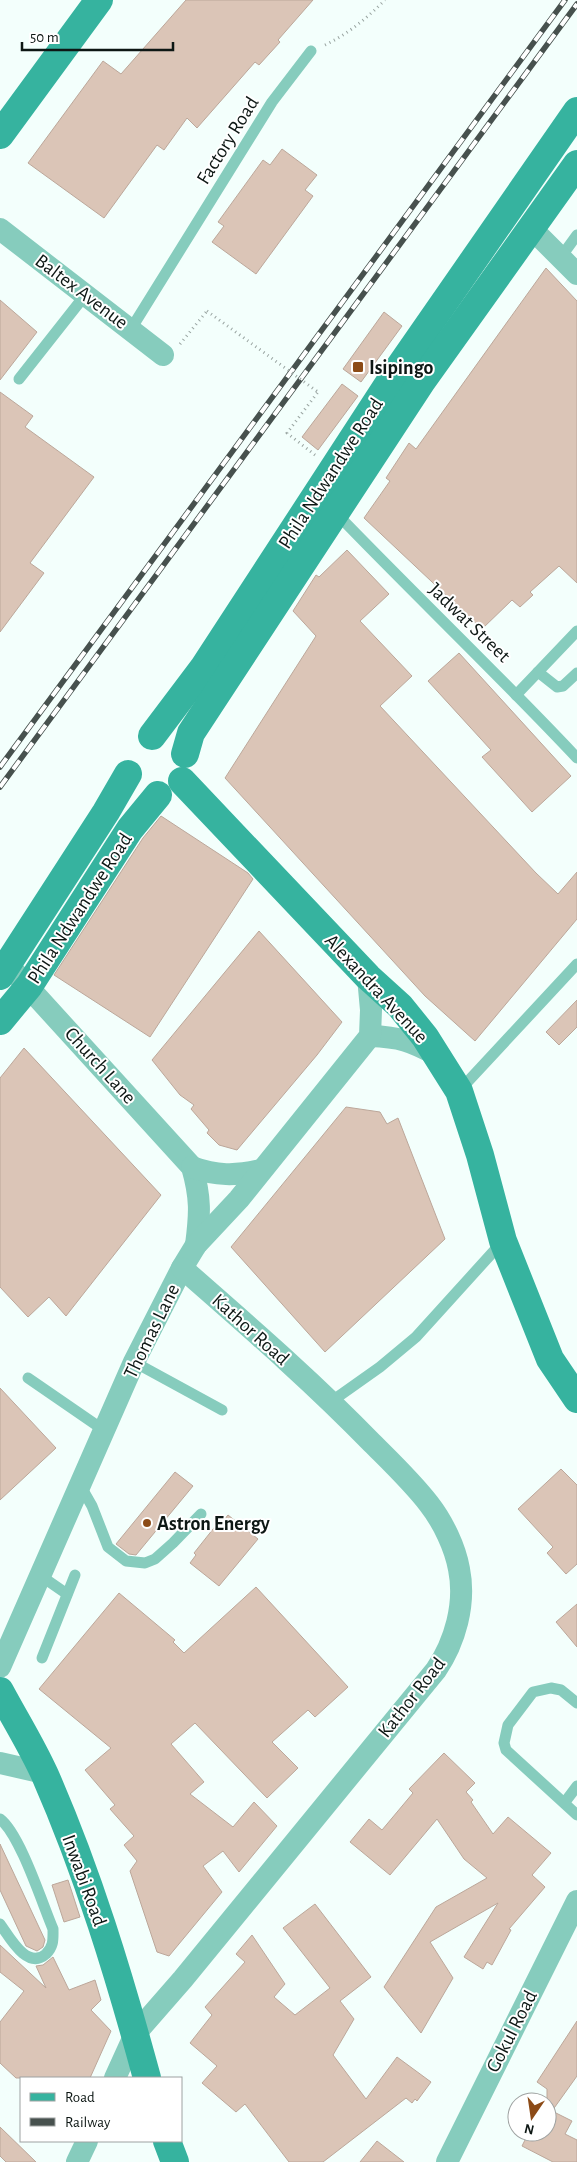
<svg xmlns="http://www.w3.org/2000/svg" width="577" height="2162" font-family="'Alegreya Sans',sans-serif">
<rect width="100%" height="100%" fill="#f3fffc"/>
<g fill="#dbc5b7" stroke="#bca79a">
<path d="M 186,0 L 313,0 L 278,40 L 280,42 L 259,65 L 255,62 L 197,128 L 187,118 L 164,150 L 157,145 L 104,218 L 28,163 L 103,61 L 121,74 Z"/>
<path d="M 282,149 L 317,175 L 305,190 L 313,196 L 256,274 L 212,242 L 224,226 L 218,222 L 263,160 L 270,165 Z"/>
<path d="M 546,268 L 577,301 L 577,583 L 559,566 L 530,592 L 533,595 L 520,607 L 512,600 L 482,629 L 364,518 L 390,481 L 386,478 L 409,443 L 416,449 Z"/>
<path d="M 0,300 L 37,332 L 0,380 Z"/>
<path d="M 384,312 L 402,326 L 361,382 L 343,369 Z"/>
<path d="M 342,384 L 358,396 L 318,450 L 302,437 Z"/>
<path d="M 0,392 L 33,416 L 25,427 L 94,477 L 30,563 L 44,573 L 0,632 Z"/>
<path d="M 347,550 L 389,594 L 360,621 L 412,676 L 380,706 L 536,873 L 558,894 L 577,872 L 577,919 L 475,1041 L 425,996 L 225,778 L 316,636 L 293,611 L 316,575 L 319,577 Z"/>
<path d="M 459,653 L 571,776 L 532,812 L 482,757 L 491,750 L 428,681 Z"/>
<path d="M 161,816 L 248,873 L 253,879 L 150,1037 L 54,975 L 143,838 Z"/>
<path d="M 259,931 L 342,1022 L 317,1055 L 237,1150 L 219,1145 L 207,1133 L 209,1130 L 191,1109 L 194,1105 L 180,1095 L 152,1060 Z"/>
<path d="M 577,1000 L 577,1027 L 559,1045 L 546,1032 Z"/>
<path d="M 24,1048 L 161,1195 L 66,1316 L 49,1297 L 28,1317 L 0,1287 L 0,1078 Z"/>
<path d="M 346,1107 L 380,1112 L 387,1124 L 398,1118 L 445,1239 L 325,1352 L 231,1247 Z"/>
<path d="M 0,1388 L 56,1448 L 0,1500 Z"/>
<path d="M 561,1469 L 577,1485 L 577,1564 L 566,1574 L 547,1553 L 553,1547 L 518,1509 Z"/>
<path d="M 175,1472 L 193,1486 L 136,1555 L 129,1554 L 116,1544 Z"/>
<path d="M 228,1515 L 258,1539 L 219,1586 L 190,1563 L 196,1555 L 194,1553 L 221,1519 L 223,1521 Z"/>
<path d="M 256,1587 L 348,1687 L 315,1717 L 308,1710 L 272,1742 L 298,1768 L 267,1798 L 195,1723 L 171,1744 L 204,1782 L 190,1794 L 233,1827 L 254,1802 L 277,1826 L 239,1872 L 223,1851 L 203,1866 L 222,1892 L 169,1956 L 157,1952 L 130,1871 L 137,1861 L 124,1845 L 134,1836 L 110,1809 L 115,1805 L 85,1770 L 111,1748 L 39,1689 L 119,1593 L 175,1640 L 173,1642 L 184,1653 Z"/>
<path d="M 577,1604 L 577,1647 L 556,1622 Z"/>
<path d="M 444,1753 L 475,1783 L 466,1792 L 473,1800 L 471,1802 L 493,1834 L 508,1817 L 551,1853 L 532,1875 L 545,1887 L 509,1929 L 511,1930 L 492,1965 L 487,1962 L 483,1969 L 464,1957 L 498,1903 L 430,1942 L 453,1978 L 421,2033 L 384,1987 L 436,1907 L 487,1878 L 464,1859 L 437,1819 L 390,1875 L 350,1842 L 369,1819 L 382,1830 L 413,1793 L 409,1789 Z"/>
<path d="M 0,1844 L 45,1940 L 43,1947 L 37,1951 L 26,1946 L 0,1890 Z"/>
<path d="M 68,1880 L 80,1917 L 64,1922 L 52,1885 Z"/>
<path d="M 315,1904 L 371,1977 L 340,2001 L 354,2019 L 333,2055 L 366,2099 L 397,2057 L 431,2082 L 417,2101 L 415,2099 L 412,2103 L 406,2098 L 323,2162 L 289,2162 L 245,2104 L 236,2112 L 202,2083 L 217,2066 L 190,2043 L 212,2015 L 205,2007 L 245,1962 L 236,1954 L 252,1935 L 285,1984 L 274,1997 L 295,2015 L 330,1988 L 283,1928 Z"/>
<path d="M 0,1945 L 46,1988 L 36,1966 L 43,1965 L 53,1957 L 69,1990 L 95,1980 L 101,2000 L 91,2010 L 111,2031 L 90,2078 L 16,2078 L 0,2063 L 0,2022 L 24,1991 L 0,1972 Z"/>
<path d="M 577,2021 L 577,2076 L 552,2111 L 572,2121 L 565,2134 L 577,2140 L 577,2162 L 553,2162 L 522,2146 L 529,2132 L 547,2132 L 547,2089 L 537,2082 Z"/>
<path d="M 0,2127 L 36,2162 L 6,2162 L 0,2156 Z"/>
<path d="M 377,2141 L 404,2162 L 360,2162 Z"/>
</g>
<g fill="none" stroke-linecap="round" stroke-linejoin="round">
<g stroke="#99a4a1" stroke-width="3" stroke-dasharray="1 4" stroke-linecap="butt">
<path d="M 325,45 C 348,34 367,18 385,0"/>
<path d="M 180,344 L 207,311"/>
<path d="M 315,455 L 287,433 L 318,392"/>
</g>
<g stroke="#86ccbd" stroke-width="11">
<path d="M 561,257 L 577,235"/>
<path d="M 131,329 L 272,102 L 311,51"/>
<path d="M 19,379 L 86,294"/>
<path d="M 336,513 C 415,595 498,674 577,758"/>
<path d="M 538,672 L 557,687 L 563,686 L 577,673"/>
<path d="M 516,695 L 577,631"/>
<path d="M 459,1091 L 577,964"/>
<path d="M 134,1362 L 222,1410"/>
<path d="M 28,1378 L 105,1431"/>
<path d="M 332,1401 L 380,1367 L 416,1337 L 503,1241"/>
<path d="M 80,1485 L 92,1506 L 108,1547 L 126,1561 L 145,1563 L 155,1559 L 173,1543 L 201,1514"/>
<path d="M 41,1576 L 67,1594"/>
<path d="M 42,1658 L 75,1575"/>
<path d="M 577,1703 L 561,1690 L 551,1688 L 533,1692 L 508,1725 L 504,1743 L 506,1750 L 577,1815"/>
<path d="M 565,1802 L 577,1786"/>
<path d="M 0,1819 C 20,1834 42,1903 53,1929 C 53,1939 54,1946 46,1954 C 27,1971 9,1936 0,1924"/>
</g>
<g stroke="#86ccbd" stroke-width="22">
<path d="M 0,229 L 163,355"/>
<path d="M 532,229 L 577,274"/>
<path d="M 8,965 L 192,1167 C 201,1198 200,1214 196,1245"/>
<path d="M 370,1036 C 400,1037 411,1041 437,1055"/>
<path d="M 192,1167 C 216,1176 236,1176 261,1170"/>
<path d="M 0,1667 L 134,1362 L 182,1268 L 196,1245 L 239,1199 L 370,1036 L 371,1010 L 368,977"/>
<path d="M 0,1763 L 44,1773"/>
<path d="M 115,2078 L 135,2034 L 183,1979 L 436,1670 C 455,1642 466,1604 459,1569 C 455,1547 443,1522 429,1504 C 412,1482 392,1463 372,1443 C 312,1381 247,1325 182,1268"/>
<path d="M 77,2162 L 87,2141"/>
<path d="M 447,2162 L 577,1901"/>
</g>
<g stroke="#36b39f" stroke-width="28">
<path d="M 0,135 L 99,0"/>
<path d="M 152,736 L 204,667 L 400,366 L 577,111"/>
<path d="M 185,754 L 191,733 L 422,381 L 577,164"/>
<path d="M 182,781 L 368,977 L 400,1006 L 425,1037 L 459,1091 L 480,1155 L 503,1241 L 550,1359 L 577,1399"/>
<path d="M 0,976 L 106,812 L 128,774"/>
<path d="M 0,1021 L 29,986 L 130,829 L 158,795"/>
<path d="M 0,1691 C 15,1719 32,1746 45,1775 C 88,1873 119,1975 147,2078"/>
<path d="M 167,2141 L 175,2162"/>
</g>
<defs>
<g id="rail">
<path d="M 0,767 L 565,0"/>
<path d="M 0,787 L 577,4"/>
</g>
</defs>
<use href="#rail" stroke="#47514e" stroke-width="5.5"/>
<use href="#rail" stroke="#fff" stroke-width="4" stroke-dasharray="11" stroke-linecap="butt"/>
<path stroke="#99a4a1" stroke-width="3" stroke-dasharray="1 4" stroke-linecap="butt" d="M 207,311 L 318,392"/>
</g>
<g fill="#8c4b17" stroke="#fff" stroke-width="2">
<rect x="352" y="361" width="12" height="12" rx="2.5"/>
<circle cx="147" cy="1523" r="5"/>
</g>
<g text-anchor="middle" stroke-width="4" stroke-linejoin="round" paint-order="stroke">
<g font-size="20" fill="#0d1714" stroke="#fff">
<text transform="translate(227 140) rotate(-58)" y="7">Factory Road</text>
<text transform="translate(82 291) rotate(37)" y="7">Baltex Avenue</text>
<text transform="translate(330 473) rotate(-57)" y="7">Phila Ndwandwe Road</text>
<text transform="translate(470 622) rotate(44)" y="7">Jadwat Street</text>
<text transform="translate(79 908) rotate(-57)" y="7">Phila Ndwandwe Road</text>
<text transform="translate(377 988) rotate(47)" y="7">Alexandra Avenue</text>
<text transform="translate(101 1065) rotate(48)" y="7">Church Lane</text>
<text transform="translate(251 1329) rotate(42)" y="7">Kathor Road</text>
<text transform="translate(151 1331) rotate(-64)" y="7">Thomas Lane</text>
<text transform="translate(411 1697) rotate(-52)" y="7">Kathor Road</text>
<text transform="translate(85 1880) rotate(70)" y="7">Inwabi Road</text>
<text transform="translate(511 2031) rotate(-63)" y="7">Gokul Road</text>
</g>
<g font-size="20" font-weight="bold" fill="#0d1714" stroke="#fff" text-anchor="start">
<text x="369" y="374">Isipingo</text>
<text x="157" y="1530">Astron Energy</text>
</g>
</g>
<rect x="20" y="2077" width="162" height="65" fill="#ffffff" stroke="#9ea2a1"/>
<rect x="30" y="2093" width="25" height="8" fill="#36b39f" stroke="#9ea2a1"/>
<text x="65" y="2102" font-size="15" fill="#0d1714">Road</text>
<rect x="30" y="2118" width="25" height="8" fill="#47514e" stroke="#9ea2a1"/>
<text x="65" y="2127" font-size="15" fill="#0d1714">Railway</text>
<g transform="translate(532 2117) rotate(193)"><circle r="24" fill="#ffffff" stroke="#9ea2a1"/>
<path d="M0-4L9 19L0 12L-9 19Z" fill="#8c4b17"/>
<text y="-8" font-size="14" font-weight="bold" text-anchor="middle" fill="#0d1714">N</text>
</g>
<path d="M22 42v8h151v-8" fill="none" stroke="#0d1714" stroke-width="2.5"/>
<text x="30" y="42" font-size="15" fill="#0d1714" stroke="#ffffff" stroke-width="4" paint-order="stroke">50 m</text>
</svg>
